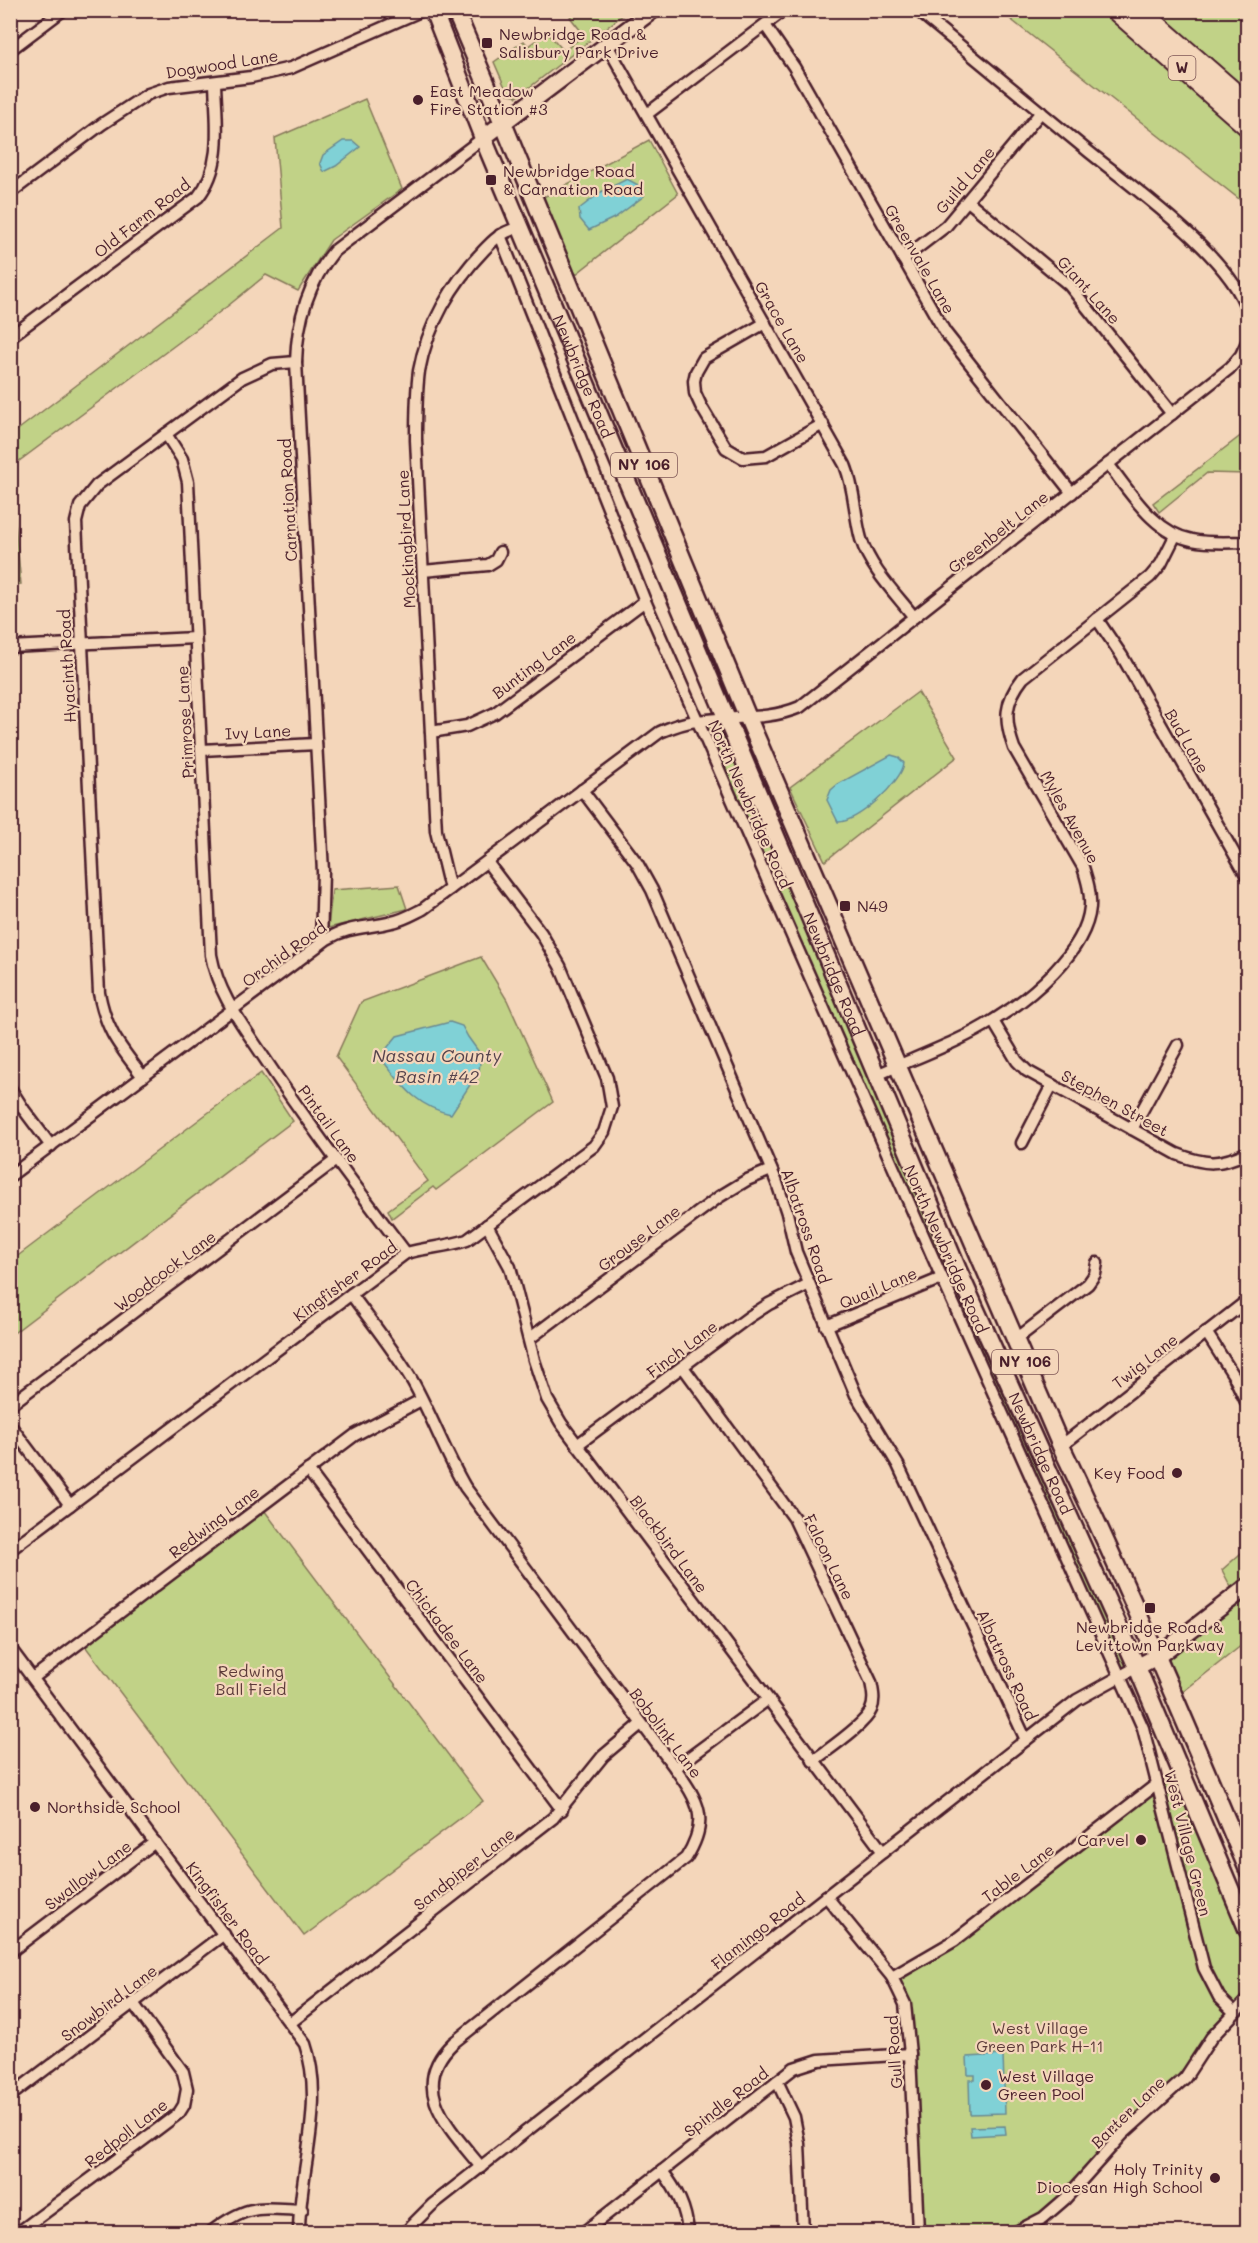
<svg xmlns="http://www.w3.org/2000/svg" width="1258" height="2243" font-family="Mali,sans-serif">
<rect width="100%" height="100%" fill="#f4d6ba"/>
<filter id="ink" filterUnits="userSpaceOnUse"><feTurbulence type="fractalNoise" baseFrequency=".0167" numOctaves="2"/><feDisplacementMap in="SourceGraphic" scale="12" xChannelSelector="R" yChannelSelector="G"/><feConvolveMatrix kernelMatrix="1 2 1 2 8 2 1 2 1" color-interpolation-filters="sRGB"/></filter>
<g filter="url(#ink)">
<g fill="#c1d287" stroke="#867859" stroke-width="1.5">
<path d="M 578,10 L 628,11 L 517,97 L 515,95 L 508,94 L 494,62 L 524,41 L 528,46 L 547,32 L 564,51 L 584,35 L 570,17 Z"/>
<path d="M 1000,11 L 1103,11 L 1169,64 L 1247,135 L 1247,209 L 1239,199 Z"/>
<path d="M 1150,11 L 1247,11 L 1247,95 Z"/>
<path d="M 365,99 L 402,189 L 331,240 L 298,291 L 266,275 L 229,305 L 11,467 L 11,435 L 283,228 L 275,138 Z"/>
<path d="M 649,140 L 678,194 L 571,278 L 538,200 Z"/>
<path d="M 1247,431 L 1247,474 L 1207,473 L 1159,512 L 1153,503 Z"/>
<path d="M 10,470 L 21,584 L 11,585 L 10,585 Z"/>
<path d="M 918,692 L 957,757 L 825,861 L 790,787 Z"/>
<path d="M 701,722 L 725,723 L 1134,1666 L 1119,1672 Z"/>
<path d="M 399,885 L 407,909 L 328,928 L 332,890 Z"/>
<path d="M 481,957 L 507,1000 L 553,1102 L 436,1190 L 433,1187 L 392,1218 L 388,1210 L 428,1181 L 336,1057 L 361,1002 Z"/>
<path d="M 261,1073 L 293,1121 L 11,1335 L 11,1261 Z"/>
<path d="M 261,1506 L 483,1801 L 304,1936 L 82,1642 Z"/>
<path d="M 1247,1548 L 1247,1641 L 1180,1694 L 1163,1656 L 1234,1593 L 1222,1570 Z"/>
<path d="M 1174,1779 L 1247,1951 L 1247,1995 L 1142,2117 L 1059,2205 L 1026,2226 L 1010,2232 L 920,2232 L 910,2012 L 896,1979 L 956,1941 Z"/>
</g>
<g fill="#80d1d6" stroke="#6a8a92" stroke-width="1.5">
<path d="M 343,141 L 353,141 L 360,147 L 336,166 L 324,172 L 320,163 L 323,155 Z"/>
<path d="M 627,179 L 640,186 L 644,196 L 616,217 L 589,230 L 580,219 L 579,209 L 601,192 Z"/>
<path d="M 891,755 L 898,757 L 904,763 C 902,782 857,823 838,822 L 827,800 L 831,790 L 838,784 Z"/>
<path d="M 450,1022 L 462,1026 L 468,1037 L 481,1055 L 479,1071 L 451,1114 C 417,1107 403,1086 383,1061 L 387,1048 L 397,1036 Z"/>
<path d="M 1003,2055 L 1005,2113 L 970,2114 L 969,2080 L 975,2080 L 975,2075 L 968,2075 L 967,2057 Z"/>
<path d="M 1005,2126 L 1006,2134 L 971,2136 L 970,2127 Z"/>
</g>
<g fill="none" stroke-linecap="round" stroke-linejoin="round">
<defs>
<g id="street">
<path d="M 917,10 C 972,56 1028,101 1083,147 C 1129,185 1232,256 1248,313"/>
<path d="M 765,25 L 794,67 L 945,332 L 1072,493"/>
<path d="M 607,45 L 845,465 C 855,489 854,514 861,539 C 870,568 895,593 914,617"/>
<path d="M 10,50 L 63,10"/>
<path d="M 647,114 L 784,10"/>
<path d="M 10,193 L 102,124 L 148,94 L 169,87 L 251,77 L 291,68 L 423,10"/>
<path d="M 968,201 L 1069,285 L 1172,414"/>
<path d="M 500,235 L 645,601 L 942,1278 L 1143,1728 L 1204,1968 L 1219,1997 L 1234,2012"/>
<path d="M 903,259 L 946,226 L 1041,112"/>
<path d="M 765,323 L 704,358 L 696,372 L 694,381 L 695,393 L 701,406 L 726,448 L 743,458 L 766,456 L 823,424"/>
<path d="M 10,337 L 198,197 C 224,165 216,121 215,83"/>
<path d="M 166,434 L 182,459 L 188,482 L 211,955 C 218,994 242,1024 263,1056 C 308,1124 357,1188 406,1253"/>
<path d="M 1108,464 C 1131,493 1154,533 1192,540 C 1210,544 1230,542 1248,542"/>
<path d="M 423,571 L 488,565 L 496,560 L 500,552"/>
<path d="M 1097,619 L 1122,656 L 1248,878"/>
<path d="M 10,647 L 195,638"/>
<path d="M 431,732 L 467,726 L 495,713 L 645,601"/>
<path d="M 202,750 L 316,744"/>
<path d="M 582,790 L 637,863 L 652,890 L 777,1183 L 787,1213 L 796,1252 L 856,1395 L 898,1465 L 1026,1740"/>
<path d="M 450,889 L 436,831 L 416,440 C 416,417 416,394 419,371 C 427,326 452,283 484,250 C 489,245 494,239 501,235 C 507,231 515,229 522,226"/>
<path d="M 321,943 L 323,872 L 296,362 C 297,320 308,283 334,251 L 483,138"/>
<path d="M 993,1021 L 1017,1061 L 1027,1071 L 1177,1154 C 1205,1165 1220,1166 1248,1152"/>
<path d="M 877,1075 C 914,1058 960,1042 994,1020 C 1030,998 1086,952 1090,907 C 1091,893 1087,880 1083,867 L 1014,748 C 1004,720 1004,702 1023,678 L 1150,577 L 1161,564 L 1175,536"/>
<path d="M 143,1077 C 119,1045 107,1033 99,993 L 76,522 L 80,506 L 97,485 L 242,378 L 272,364 L 296,362"/>
<path d="M 10,1088 L 24,1110 L 51,1146"/>
<path d="M 1132,1129 L 1178,1045"/>
<path d="M 1022,1143 L 1052,1085"/>
<path d="M 10,1176 L 327,939 C 348,926 370,928 392,922 C 403,920 413,914 423,909 L 660,732 C 672,727 684,722 697,721 C 732,716 767,721 800,707 L 1230,368 L 1241,355 L 1248,340"/>
<path d="M 487,1225 L 510,1267 L 534,1360 L 547,1399 L 561,1423 L 883,1852"/>
<path d="M 351,1294 C 372,1323 395,1351 413,1382 C 432,1416 445,1453 465,1487 L 675,1768 C 699,1802 710,1820 686,1858 L 453,2043 C 406,2088 451,2130 481,2167"/>
<path d="M 826,1326 L 942,1278"/>
<path d="M 1206,1332 L 1234,1376 L 1248,1406"/>
<path d="M 529,1339 L 719,1197 L 747,1180 L 771,1170"/>
<path d="M 1015,1340 L 1088,1284 L 1095,1274 L 1097,1263"/>
<path d="M 683,1367 L 794,1518 L 871,1682 C 873,1692 875,1701 871,1710 C 865,1725 827,1750 813,1761"/>
<path d="M 10,1405 L 336,1160"/>
<path d="M 10,1425 L 70,1505"/>
<path d="M 577,1445 L 749,1317 L 769,1304 L 809,1284"/>
<path d="M 1061,1446 L 1248,1300"/>
<path d="M 308,1470 L 562,1810"/>
<path d="M 10,1550 L 406,1253 C 427,1247 447,1247 467,1240 L 594,1146 L 604,1132 L 612,1107 L 607,1078 L 560,966 L 541,933 L 487,862"/>
<path d="M 10,1648 L 305,2044 C 326,2104 299,2170 299,2232"/>
<path d="M 33,1678 L 355,1435 L 421,1400"/>
<path d="M 675,1768 L 767,1700"/>
<path d="M 826,1896 L 892,1977 L 905,2004 L 910,2054 L 918,2232"/>
<path d="M 10,1952 L 155,1842"/>
<path d="M 892,1977 L 954,1941 L 1157,1784"/>
<path d="M 290,2023 L 553,1818 L 603,1756 L 641,1724"/>
<path d="M 777,2081 L 794,2117 L 799,2143 L 803,2232"/>
<path d="M 10,2096 L 224,1934"/>
<path d="M 662,2171 C 677,2190 686,2208 688,2232"/>
<path d="M 19,2232 L 154,2132 L 179,2113 L 184,2105 L 187,2089 L 183,2072 L 133,2003"/>
<path d="M 211,2232 C 248,2204 257,2208 302,2210"/>
<path d="M 407,2232 L 412,2225 L 432,2205 L 1077,1700 L 1137,1667"/>
<path d="M 584,2232 L 794,2068 L 819,2060 L 910,2054"/>
<path d="M 1016,2232 L 1043,2218 L 1065,2199 L 1123,2134 L 1185,2078 L 1211,2038 L 1248,1999"/>
</g>
<g id="secondary">
<path d="M 483,138 L 653,10"/>
<path d="M 1137,1667 L 1158,1656 L 1248,1586"/>
</g>
<g id="primary">
<path id="s1" d="M 433,10 L 483,138 L 958,1270 L 1137,1667 L 1248,1931"/>
<path d="M 455,10 L 503,123 L 748,718 L 1061,1446 C 1128,1586 1188,1728 1248,1870"/>
</g>
<g id="highway">
<path d="M 1116,10 L 1248,126"/>
<path d="M 1139,10 L 1248,105"/>
</g>
</defs>
<use href="#street" stroke="#4a1f2b" stroke-width="15"/>
<use href="#secondary" stroke="#4a1f2b" stroke-width="20"/>
<use href="#primary" stroke="#4a1f2b" stroke-width="21"/>
<use href="#highway" stroke="#4a1f2b" stroke-width="24"/>
<use href="#street" stroke="#f4d6ba" stroke-width="10"/>
<use href="#secondary" stroke="#f4d6ba" stroke-width="15"/>
<use href="#primary" stroke="#f4d6ba" stroke-width="16"/>
<use href="#highway" stroke="#f4d6ba" stroke-width="20"/>
</g>
</g>
<g fill="#4a1f2b" stroke="#f4d6ba" stroke-width="2">
<rect x="481" y="37" width="12" height="12" rx="3"/>
<circle cx="418" cy="100" r="6"/>
<rect x="485" y="174" width="12" height="12" rx="3"/>
<rect x="839" y="900" width="12" height="12" rx="3"/>
<circle cx="1177" cy="1473" r="6"/>
<rect x="1144" y="1602" width="12" height="12" rx="3"/>
<circle cx="35" cy="1807" r="6"/>
<circle cx="1141" cy="1840" r="6"/>
<circle cx="986" cy="2085" r="6"/>
<circle cx="1215" cy="2178" r="6"/>
</g>
<g text-anchor="middle" stroke-width="4.5" stroke-linejoin="round" paint-order="stroke">
<g fill="#f4d6ba" stroke="#7d5656" stroke-width="1.5">
<rect x="1168.5" y="56" width="27" height="24" rx="4.5"/>
<rect x="611" y="453" width="66" height="24" rx="4.5"/>
<rect x="992" y="1350" width="66" height="24" rx="4.5"/>
</g>
<g font-size="15" font-weight="bold" fill="#4a1f2b">
<text x="1182" y="73">W</text>
<text x="644" y="470">NY 106</text>
<text x="1025" y="1367">NY 106</text>
</g>
<g font-size="16" fill="#4a1f2b" stroke="#f4d6ba" text-anchor="start">
<text x="499" y="40">Newbridge Road &amp;<tspan x="499" dy="18">Salisbury Park Drive</tspan></text>
<text x="430" y="97">East Meadow<tspan x="430" dy="18">Fire Station #3</tspan></text>
<text x="503" y="177">Newbridge Road<tspan x="503" dy="18">&amp; Carnation Road</tspan></text>
<text x="857" y="912">N49</text>
<text x="1165" y="1479" text-anchor="end">Key Food</text>
<text x="1150" y="1633" text-anchor="middle">Newbridge Road &amp;<tspan x="1150" dy="18">Levittown Parkway</tspan></text>
<text x="47" y="1813">Northside School</text>
<text x="1129" y="1846" text-anchor="end">Carvel</text>
<text x="998" y="2082">West Village<tspan x="998" dy="18">Green Pool</tspan></text>
<text x="1203" y="2175" text-anchor="end">Holy Trinity<tspan x="1203" dy="18">Diocesan High School</tspan></text>
</g>
<g font-size="16" fill="#4a1f2b" stroke="#f4d6ba">
<text transform="translate(222 64) rotate(-9)" y="6">Dogwood Lane</text>
<text transform="translate(965 180) rotate(-50)" y="6">Guild Lane</text>
<text transform="translate(142 218) rotate(-38)" y="6">Old Farm Road</text>
<text transform="translate(920 259) rotate(60)" y="6">Greenvale Lane</text>
<text transform="translate(1089 290) rotate(48)" y="6">Giant Lane</text>
<text transform="translate(782 322) rotate(60)" y="6">Grace Lane</text>
<text dy="6" stroke="none"><textPath href="#s1" startOffset="396">Newbridge Road</textPath></text>
<text transform="translate(288 500) rotate(-93)" y="6">Carnation Road</text>
<text transform="translate(998 532) rotate(-38)" y="6">Greenbelt Lane</text>
<text transform="translate(406 539) rotate(-93)" y="6">Mockingbird Lane</text>
<text transform="translate(534 665) rotate(-37)" y="6">Bunting Lane</text>
<text transform="translate(67 666) rotate(-93)" y="6">Hyacinth Road</text>
<text transform="translate(185 722) rotate(-93)" y="6">Primrose Lane</text>
<text transform="translate(258 732) rotate(-3)" y="6">Ivy Lane</text>
<text transform="translate(1187 741) rotate(60)" y="6">Bud Lane</text>
<text transform="translate(750 804) rotate(66)" y="6">North Newbridge Road</text>
<text transform="translate(1070 817) rotate(61)" y="6">Myles Avenue</text>
<text transform="translate(284 954) rotate(-36)" y="6">Orchid Road</text>
<text dy="6" stroke="none"><textPath href="#s1" startOffset="1044">Newbridge Road</textPath></text>
<text transform="translate(1115 1103) rotate(29)" y="6">Stephen Street</text>
<text transform="translate(329 1124) rotate(54)" y="6">Pintail Lane</text>
<text transform="translate(806 1226) rotate(71)" y="6">Albatross Road</text>
<text transform="translate(639 1238) rotate(-37)" y="6">Grouse Lane</text>
<text transform="translate(946 1249) rotate(66)" y="6">North Newbridge Road</text>
<text transform="translate(165 1271) rotate(-37)" y="6">Woodcock Lane</text>
<text transform="translate(345 1281) rotate(-36)" y="6">Kingfisher Road</text>
<text transform="translate(878 1288) rotate(-23)" y="6">Quail Lane</text>
<text transform="translate(682 1349) rotate(-37)" y="6">Finch Lane</text>
<text transform="translate(1145 1361) rotate(-38)" y="6">Twig Lane</text>
<text dy="6" stroke="none"><textPath href="#s1" startOffset="1566">Newbridge Road</textPath></text>
<text transform="translate(214 1522) rotate(-37)" y="6">Redwing Lane</text>
<text transform="translate(669 1544) rotate(53)" y="6">Blackbird Lane</text>
<text transform="translate(829 1557) rotate(64)" y="6">Falcon Lane</text>
<text transform="translate(447 1631) rotate(53)" y="6">Chickadee Lane</text>
<text transform="translate(1007 1665) rotate(65)" y="6">Albatross Road</text>
<text transform="translate(666 1733) rotate(53)" y="6">Bobolink Lane</text>
<text transform="translate(1188 1843) rotate(76)" y="6">West Village Green</text>
<text transform="translate(464 1869) rotate(-38)" y="6">Sandpiper Lane</text>
<text transform="translate(1018 1873) rotate(-37)" y="6">Table Lane</text>
<text transform="translate(88 1875) rotate(-37)" y="6">Swallow Lane</text>
<text transform="translate(227 1913) rotate(53)" y="6">Kingfisher Road</text>
<text transform="translate(758 1931) rotate(-38)" y="6">Flamingo Road</text>
<text transform="translate(109 2003) rotate(-37)" y="6">Snowbird Lane</text>
<text transform="translate(894 2052) rotate(-94)" y="6">Gull Road</text>
<text transform="translate(726 2102) rotate(-38)" y="6">Spindle Road</text>
<text transform="translate(1128 2112) rotate(-44)" y="6">Barter Lane</text>
<text transform="translate(126 2133) rotate(-38)" y="6">Redpoll Lane</text>
</g>
<g font-size="16" fill="#5c3a39" stroke="#f4d6ba">
<text x="251" y="1677">Redwing<tspan x="251" dy="18">Ball Field</tspan></text>
<text x="1040" y="2034">West Village<tspan x="1040" dy="18">Green Park H-11</tspan></text>
</g>
<g font-size="18" font-style="italic" fill="#55434d" stroke="#f4d6ba">
<text x="437" y="1062">Nassau County<tspan x="437" dy="21">Basin #42</tspan></text>
</g>
</g>
<rect width="1258" height="2243" fill="none" stroke="#f4d6ba" stroke-width="36"/>
<rect x="18" y="18" width="1222" height="2207" fill="none" stroke="#4a1f2b" stroke-width="2" filter="url(#ink)"/>
</svg>
